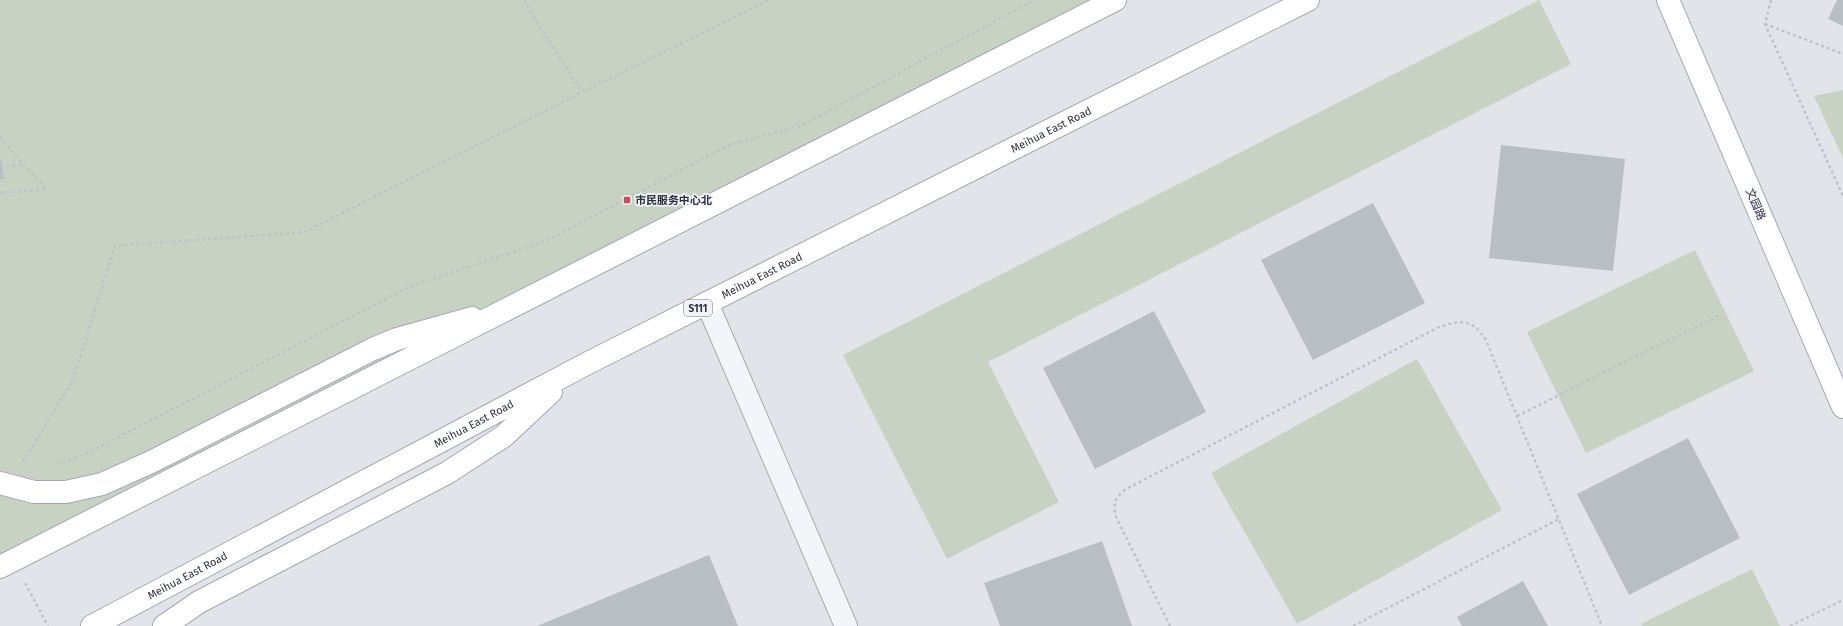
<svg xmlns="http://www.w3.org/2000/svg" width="1843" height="626" font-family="'Fira Sans','Noto Sans SC',sans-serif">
<rect width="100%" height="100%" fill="#e2e4e9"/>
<g fill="#c7d2c3">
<path d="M 0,0 L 1115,0 L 0,567 Z"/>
<path d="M 1539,0 L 1571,64 L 988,362 L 1059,502 L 947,559 L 843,355 Z"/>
<path d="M 1843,90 L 1843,158 L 1814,96 Z"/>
<path d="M 1695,250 L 1754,371 L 1586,453 L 1527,332 Z"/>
<path d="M 1417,359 L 1502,510 L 1297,624 L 1211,473 Z"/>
<path d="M 1752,569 L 1780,626 L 1642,626 L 1641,624 Z"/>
</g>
<g fill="#b9bec5">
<path d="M 1837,0 L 1843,0 L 1843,26 L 1828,19 Z"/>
<path d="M 1501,145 L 1625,159 L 1613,271 L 1489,258 Z"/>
<path d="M 0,160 L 1,160 L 4,179 L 0,180 Z"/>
<path d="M 1373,203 L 1425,303 L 1313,360 L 1261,260 Z"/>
<path d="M 1154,311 L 1206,412 L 1095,469 L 1043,368 Z"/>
<path d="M 1688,438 L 1740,538 L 1629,595 L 1577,494 Z"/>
<path d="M 1102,541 L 1132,626 L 1000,626 L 984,583 Z"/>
<path d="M 709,555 L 738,626 L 537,626 Z"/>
<path d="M 1523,581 L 1548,626 L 1462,626 L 1457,617 Z"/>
</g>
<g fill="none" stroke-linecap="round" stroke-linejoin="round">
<defs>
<path id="street" d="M 707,303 L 846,626"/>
<path id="secondary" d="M 1668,0 L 1843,407"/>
<g id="primary">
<path d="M 0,483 L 34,492 L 66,492 L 102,484 L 151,462 L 373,349 L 397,339 L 472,318"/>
<path d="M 0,567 L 1115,0"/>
<path id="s1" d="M 92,626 L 588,363 L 1308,0"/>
<path d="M 164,626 L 199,602 L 447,473 L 504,436 L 551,392"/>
</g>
</defs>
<use href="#street" stroke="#a7abb3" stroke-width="24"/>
<use href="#secondary" stroke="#a7abb3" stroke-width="24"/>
<use href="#primary" stroke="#a2a9b4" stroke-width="24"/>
<g stroke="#c0c2c8" stroke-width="2.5" stroke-dasharray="3 3" stroke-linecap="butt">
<path d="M 525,0 L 530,11 L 582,92"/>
<path d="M 1771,0 L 1765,24 L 1843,196"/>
<path d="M 1765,24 L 1843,54"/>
<path d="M 0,137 L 23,164 L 47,189 L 0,193"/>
<path d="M 0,167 L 23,164"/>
<path d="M 1517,416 L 1720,315"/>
<path d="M 23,462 L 73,380 L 115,246 L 305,232 L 582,92 L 769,0"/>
<path d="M 57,464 L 84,455 L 411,286 L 546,241 L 729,145 L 800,126 L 1035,0"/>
<path d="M 25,583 L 48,626"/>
<path d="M 1170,626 L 1117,519 C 1112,506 1114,498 1126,489 L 1439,327 C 1462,320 1471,318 1486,340 L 1602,626"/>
<path d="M 1353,626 L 1559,519"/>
<path d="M 1790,626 L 1843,600"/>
</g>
<use href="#street" stroke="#f4f5f8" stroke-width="22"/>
<use href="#secondary" stroke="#fff" stroke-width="22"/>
<use href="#primary" stroke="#fff" stroke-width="22"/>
</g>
<rect fill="#c45060" stroke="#f1f3f6" stroke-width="1.5" x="623" y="196" width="8" height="8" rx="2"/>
<g text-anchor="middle" stroke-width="3.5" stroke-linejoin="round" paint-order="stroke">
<rect fill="#f1f3f6" stroke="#666c77" stroke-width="1" x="684" y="300" width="28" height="16" rx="3"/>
<g font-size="10" font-weight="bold" fill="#2b3240">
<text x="698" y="312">S111</text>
</g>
<g font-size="11" fill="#2b3240" stroke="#f1f3f6">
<text dy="4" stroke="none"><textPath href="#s1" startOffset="1080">Meihua East Road</textPath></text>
<text transform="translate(1756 204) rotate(67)" y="4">文园路</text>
<text dy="4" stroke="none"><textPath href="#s1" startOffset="756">Meihua East Road</textPath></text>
<text dy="4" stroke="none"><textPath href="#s1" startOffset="432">Meihua East Road</textPath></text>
<text dy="4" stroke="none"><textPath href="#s1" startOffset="108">Meihua East Road</textPath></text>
</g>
<g font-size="11" font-weight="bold" fill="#2b3240" stroke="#f1f3f6" text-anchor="start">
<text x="635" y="204">市民服务中心北</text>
</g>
</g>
</svg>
